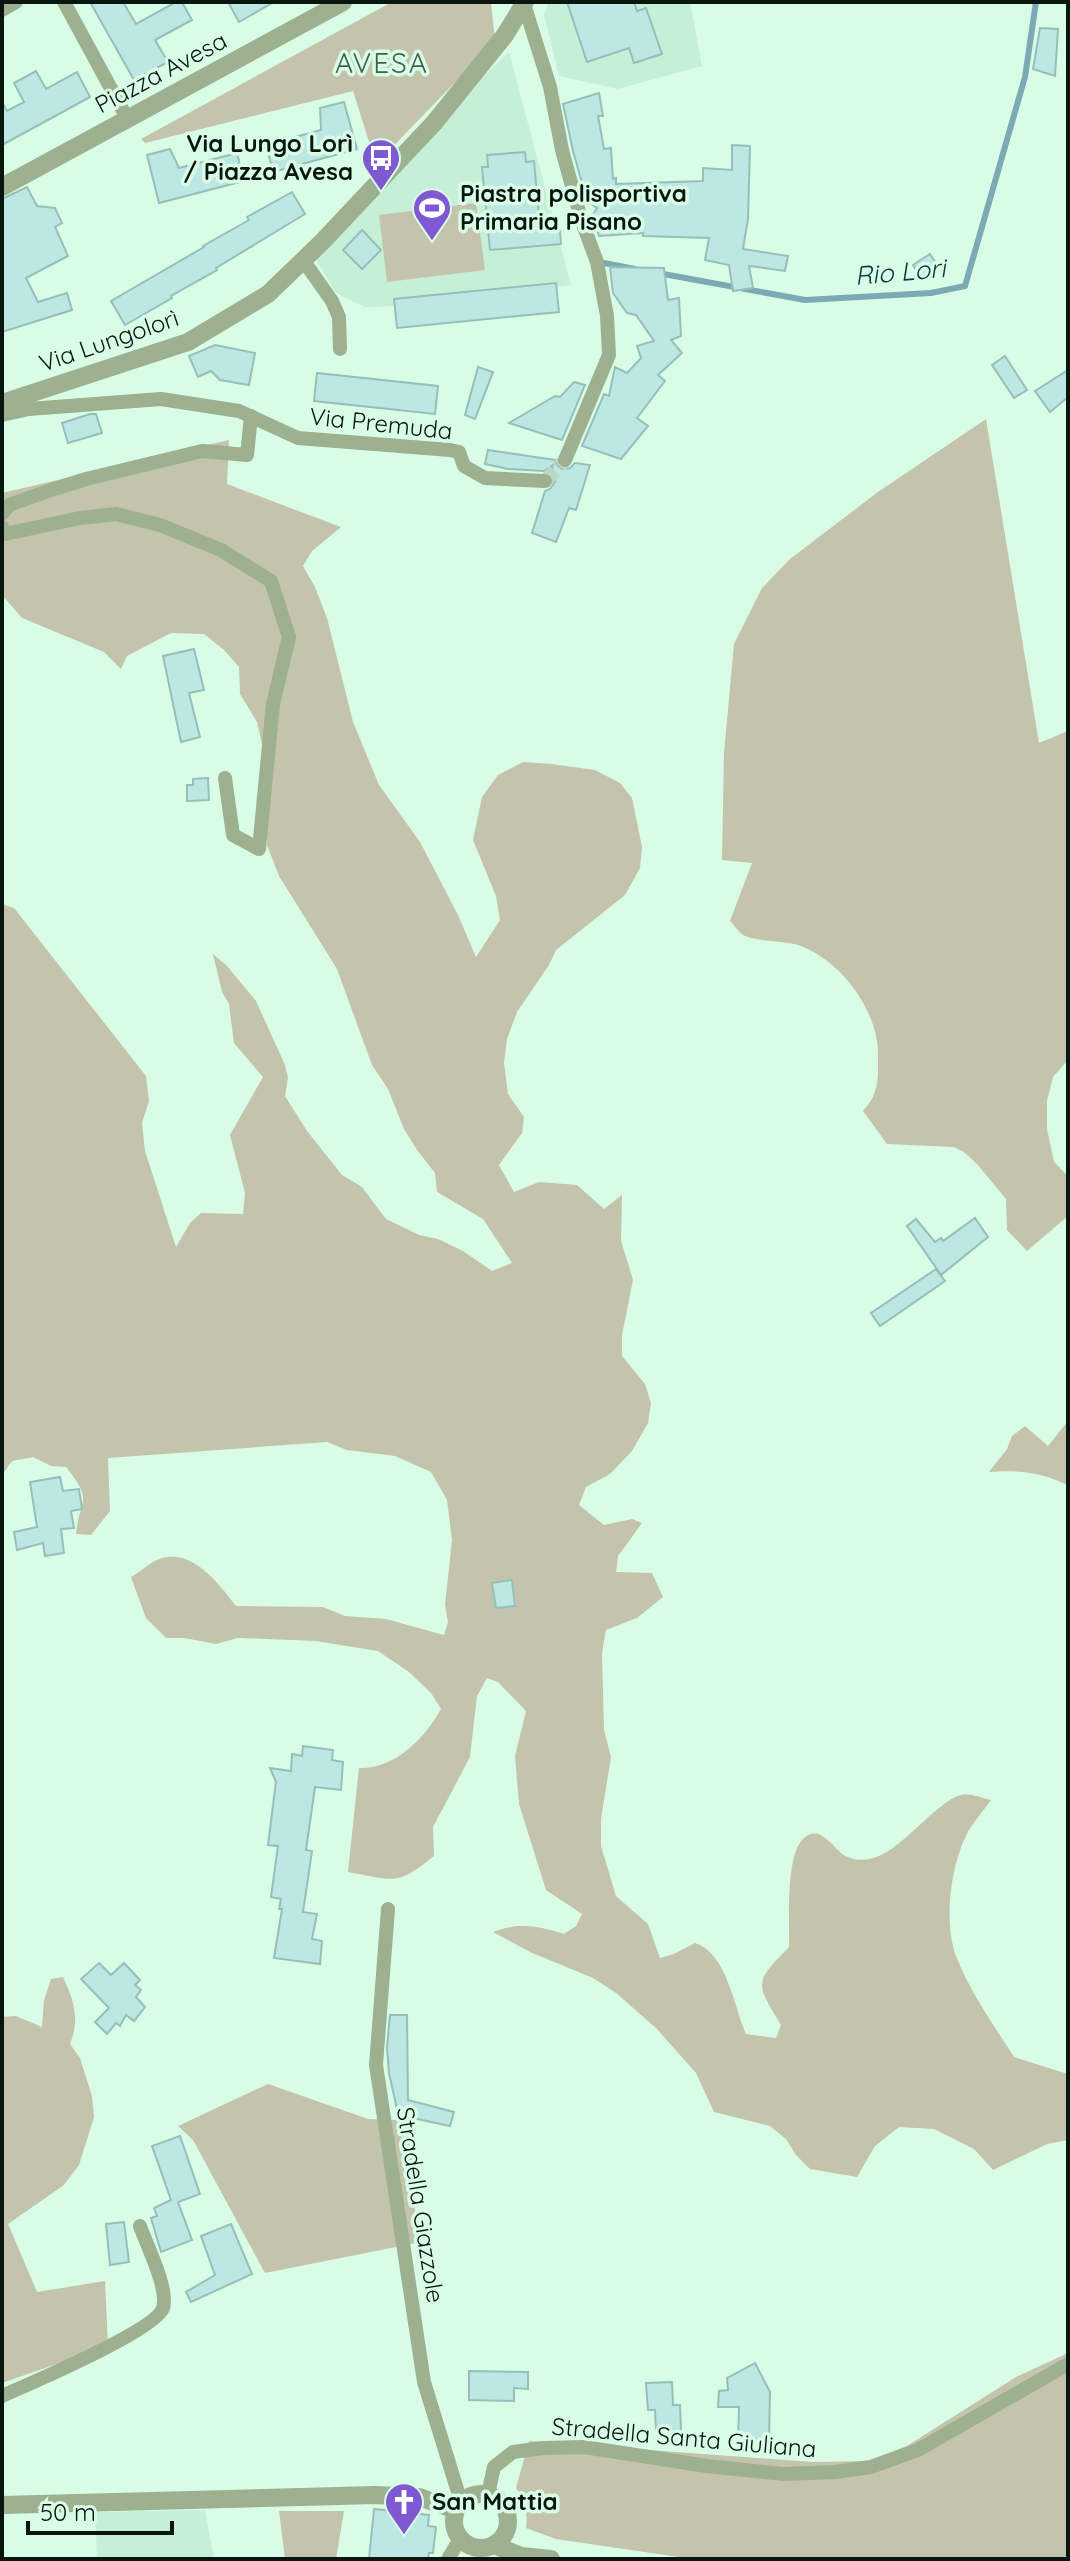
<svg xmlns="http://www.w3.org/2000/svg" width="1070" height="2561" font-family="Quicksand,sans-serif">
<rect width="100%" height="100%" fill="#d9fce7"/>
<g fill="#c5f0d7">
<path d="M 549,2 L 690,2 L 702,66 L 618,89 L 559,76 L 544,15 Z"/>
<path d="M 509,52 L 571,285 L 396,306 L 365,307 L 336,293 L 316,260 L 472,86 Z"/>
<path d="M 205,2510 L 214,2559 L 97,2559 L 95,2512 Z"/>
</g>
<g fill="#c4c3ab">
<path d="M 392,2 L 491,2 L 495,41 L 376,164 L 353,91 L 145,143 L 141,139 Z"/>
<path d="M 476,203 L 485,270 L 387,282 L 379,215 Z"/>
<path d="M 986,419 L 1039,743 L 1068,731 L 1068,1060 L 1053,1077 L 1047,1101 L 1047,1129 L 1054,1162 L 1068,1176 L 1068,1216 L 1027,1251 L 1007,1230 L 1006,1199 L 977,1164 L 964,1152 L 954,1147 L 887,1144 L 863,1111 C 880,1093 878,1077 878,1054 C 878,1010 840,959 798,945 C 783,940 756,942 743,935 C 739,932 734,925 730,921 L 752,863 L 722,860 L 724,753 L 734,644 L 762,588 L 790,559 L 878,492 Z"/>
<path d="M 229,440 L 227,484 L 341,527 L 312,551 L 303,566 L 315,587 L 327,618 L 353,722 L 379,785 L 420,842 L 458,915 L 476,957 L 500,920 L 496,896 L 473,840 L 482,797 L 498,775 L 523,762 L 551,764 L 595,770 L 620,783 L 632,798 L 642,847 L 640,868 L 625,895 L 556,950 L 549,965 L 517,1012 L 507,1039 L 504,1063 L 508,1094 L 524,1117 L 522,1133 L 499,1165 L 514,1192 L 539,1182 L 577,1185 L 604,1209 L 622,1195 L 621,1241 L 633,1280 L 622,1335 L 622,1356 L 645,1384 L 651,1403 L 648,1423 L 632,1451 L 610,1474 L 586,1487 L 579,1505 L 604,1525 L 632,1519 L 642,1523 L 618,1556 L 616,1572 L 652,1573 L 663,1597 L 637,1618 L 606,1630 L 602,1653 L 604,1730 L 611,1757 L 601,1819 L 601,1846 L 616,1896 L 648,1924 L 660,1958 L 674,1954 L 695,1943 C 727,1953 734,2007 746,2034 L 776,2038 L 781,2025 C 755,1982 754,1983 789,1947 C 790,1921 785,1857 803,1839 C 821,1821 834,1852 848,1857 C 859,1862 872,1860 883,1854 C 906,1843 941,1799 961,1795 C 970,1793 982,1798 991,1800 C 984,1810 975,1820 969,1830 C 951,1862 943,1921 956,1956 C 970,1992 993,2024 1014,2057 L 1068,2074 L 1068,2140 L 1047,2144 L 993,2170 L 974,2149 L 934,2129 L 899,2127 L 875,2146 L 857,2177 L 810,2169 L 796,2155 L 786,2139 L 770,2126 L 714,2112 L 696,2073 L 656,2028 L 616,1993 L 593,1978 L 530,1952 L 493,1932 C 518,1922 539,1926 564,1934 L 576,1926 L 582,1914 L 546,1890 L 519,1804 L 515,1756 L 526,1711 L 498,1682 L 487,1678 L 477,1696 L 470,1757 L 433,1827 L 434,1856 C 396,1887 394,1880 348,1872 L 359,1768 C 395,1769 424,1739 441,1709 L 431,1693 L 409,1672 L 378,1651 L 316,1641 L 238,1638 L 216,1644 L 184,1638 L 166,1638 L 146,1618 L 131,1577 C 140,1572 149,1563 159,1559 C 192,1547 219,1584 236,1606 L 323,1607 L 345,1616 L 386,1619 L 444,1635 L 448,1622 L 445,1605 L 452,1540 L 447,1500 L 431,1472 L 395,1456 L 347,1450 L 327,1442 L 108,1458 L 110,1511 L 91,1535 L 76,1534 C 80,1496 94,1502 66,1467 L 51,1466 L 33,1457 L 12,1461 L 2,1475 L 2,904 L 14,908 L 146,1076 L 149,1101 L 142,1123 L 145,1151 L 176,1247 L 190,1223 L 201,1213 L 243,1214 L 245,1193 L 230,1135 L 263,1077 L 234,1043 L 229,1004 L 222,992 L 213,954 L 227,966 L 256,1001 L 285,1065 L 288,1078 L 285,1096 L 307,1131 L 342,1175 L 362,1187 L 386,1219 L 419,1235 L 438,1239 L 463,1251 L 492,1271 L 512,1263 L 483,1219 L 437,1192 L 435,1173 L 417,1150 L 404,1129 L 388,1089 L 372,1065 L 337,969 L 279,876 L 267,845 L 267,767 L 257,722 L 240,694 L 239,667 L 224,650 L 204,634 L 171,633 L 127,656 L 121,669 L 104,652 L 22,618 L 2,595 L 2,493 Z"/>
<path d="M 1068,1421 L 1068,1485 C 1039,1472 1020,1470 989,1472 L 1007,1449 L 1012,1436 L 1025,1426 L 1048,1446 Z"/>
<path d="M 63,1977 C 74,2001 80,2018 70,2044 L 80,2058 L 92,2096 L 94,2117 L 79,2165 L 64,2185 L 8,2224 L 37,2292 L 105,2281 L 108,2346 L 2,2383 L 2,2017 L 16,2016 L 42,2027 L 44,2000 L 51,1979 Z"/>
<path d="M 268,2084 L 368,2119 L 397,2120 L 412,2125 L 416,2243 L 265,2273 L 193,2140 L 178,2126 Z"/>
<path d="M 1068,2353 L 1068,2559 L 692,2559 L 556,2539 L 526,2528 C 528,2512 525,2500 516,2488 L 529,2441 L 813,2462 L 867,2461 L 907,2446 L 1016,2377 Z"/>
<path d="M 279,2511 L 344,2511 L 336,2559 L 285,2559 Z"/>
</g>
<g fill="none" stroke-linecap="round" stroke-linejoin="round">
<g stroke="#7ca9b3" stroke-width="6">
<path d="M 599,262 L 635,269"/>
<path d="M 658,273 L 805,300 L 931,293 L 965,286 L 1025,77 L 1036,2"/>
</g>
</g>
<g fill="#bce7e2" stroke="#95c0ba" stroke-width="2">
<path d="M 90,2 L 123,2 L 136,24 L 176,2 L 182,2 L 192,20 L 155,40 L 168,62 L 134,80 Z"/>
<path d="M 228,2 L 274,2 L 239,22 Z"/>
<path d="M 567,2 L 634,2 L 637,11 L 646,8 L 662,54 L 634,63 L 629,48 L 587,62 Z"/>
<path d="M 1040,28 L 1058,29 L 1055,76 L 1033,69 Z"/>
<path d="M 36,71 L 46,89 L 77,72 L 90,97 L 2,145 L 2,102 L 7,111 L 24,102 L 14,83 Z"/>
<path d="M 599,93 L 603,116 L 598,116 L 604,149 L 611,148 L 613,179 L 616,178 L 616,184 L 703,181 L 703,168 L 732,170 L 732,145 L 750,146 L 748,219 L 743,249 L 788,256 L 785,271 L 749,266 L 753,288 L 733,291 L 729,265 L 705,260 L 709,238 L 643,236 L 643,233 L 599,236 L 592,216 L 597,208 L 587,201 L 573,151 L 563,104 Z"/>
<path d="M 344,102 L 357,149 L 273,172 L 266,145 L 321,130 L 320,108 Z"/>
<path d="M 170,149 L 179,168 L 237,153 L 244,181 L 159,203 L 147,155 Z"/>
<path d="M 525,152 L 526,162 L 534,161 L 539,217 L 550,216 L 552,230 L 560,230 L 561,244 L 490,250 L 482,167 L 488,167 L 487,155 Z"/>
<path d="M 27,187 L 37,206 L 55,208 L 62,223 L 55,227 L 68,256 L 26,278 L 38,302 L 67,293 L 72,310 L 2,332 L 2,199 Z"/>
<path d="M 292,192 L 305,214 L 216,268 L 217,270 L 171,296 L 172,298 L 125,325 L 111,301 L 204,247 L 203,246 L 249,220 L 247,217 Z"/>
<path d="M 362,230 L 381,250 L 362,269 L 343,250 Z"/>
<path d="M 930,254 L 939,268 L 921,278 L 913,265 Z"/>
<path d="M 610,267 L 664,268 L 668,300 L 679,298 L 681,336 L 671,340 L 682,353 L 658,375 L 665,381 L 637,418 L 648,426 L 621,459 L 582,446 L 604,394 L 609,396 L 615,367 L 627,373 L 641,358 L 637,346 L 654,341 L 636,315 L 627,313 L 613,293 Z"/>
<path d="M 556,283 L 559,312 L 397,328 L 394,299 Z"/>
<path d="M 215,345 L 255,353 L 249,385 L 220,380 L 211,371 L 198,377 L 189,356 Z"/>
<path d="M 1005,356 L 1027,390 L 1014,398 L 992,365 Z"/>
<path d="M 478,367 L 493,372 L 475,419 L 465,415 Z"/>
<path d="M 1068,370 L 1068,397 L 1050,412 L 1035,391 Z"/>
<path d="M 317,373 L 438,386 L 435,414 L 314,401 Z"/>
<path d="M 574,382 L 585,385 L 562,440 L 509,423 L 555,396 L 560,397 Z"/>
<path d="M 90,414 L 96,414 L 102,433 L 68,443 L 62,423 Z"/>
<path d="M 488,450 L 555,460 L 557,465 L 562,469 L 570,468 L 575,463 L 590,465 L 576,510 L 569,508 L 556,542 L 532,533 L 545,491 L 550,489 L 555,482 L 551,473 L 553,465 L 544,471 L 508,469 L 485,464 Z"/>
<path d="M 194,649 L 204,690 L 189,693 L 200,737 L 181,742 L 163,656 Z"/>
<path d="M 208,778 L 209,800 L 187,801 L 187,785 L 193,785 L 193,779 Z"/>
<path d="M 975,1218 L 988,1237 L 941,1275 L 907,1226 L 916,1219 L 935,1242 L 941,1238 L 943,1241 Z"/>
<path d="M 936,1269 L 945,1281 L 880,1326 L 871,1313 Z"/>
<path d="M 60,1477 L 63,1491 L 79,1489 L 82,1509 L 71,1511 L 74,1528 L 61,1529 L 64,1553 L 45,1556 L 43,1543 L 17,1550 L 14,1532 L 37,1527 L 30,1482 Z"/>
<path d="M 512,1580 L 515,1606 L 496,1608 L 492,1583 Z"/>
<path d="M 303,1746 L 333,1750 L 332,1760 L 343,1762 L 341,1790 L 315,1787 L 306,1850 L 312,1851 L 303,1912 L 317,1914 L 312,1939 L 322,1941 L 320,1964 L 274,1958 L 282,1909 L 279,1909 L 281,1899 L 271,1897 L 278,1846 L 268,1845 L 276,1782 L 270,1768 L 291,1771 L 292,1754 L 302,1756 Z"/>
<path d="M 99,1963 L 111,1975 L 124,1963 L 140,1980 L 135,1985 L 141,1990 L 136,1997 L 145,2007 L 134,2021 L 126,2015 L 120,2026 L 116,2023 L 107,2034 L 95,2022 L 109,2008 L 81,1979 Z"/>
<path d="M 390,2015 L 407,2015 L 408,2100 L 454,2112 L 450,2126 L 408,2117 L 407,2132 L 402,2132 L 389,2073 L 387,2047 Z"/>
<path d="M 180,2136 L 200,2194 L 178,2202 L 192,2240 L 161,2252 L 151,2218 L 157,2216 L 154,2208 L 171,2200 L 152,2146 Z"/>
<path d="M 124,2222 L 129,2262 L 110,2265 L 106,2224 Z"/>
<path d="M 231,2224 L 252,2274 L 191,2302 L 186,2292 L 215,2275 L 201,2236 Z"/>
<path d="M 755,2363 L 770,2392 L 769,2440 L 738,2438 L 739,2407 L 718,2407 L 719,2391 L 728,2390 L 727,2378 Z"/>
<path d="M 469,2371 L 528,2372 L 528,2389 L 514,2388 L 514,2401 L 469,2400 Z"/>
<path d="M 672,2382 L 673,2405 L 680,2405 L 681,2430 L 656,2431 L 655,2410 L 648,2410 L 646,2383 Z"/>
<path d="M 374,2509 L 429,2515 L 428,2526 L 436,2527 L 433,2553 L 429,2553 L 428,2559 L 369,2559 Z"/>
</g>
<g fill="none" stroke-linecap="round" stroke-linejoin="round">
<path stroke="#bad9c7" stroke-width="14" stroke-dasharray="14 7" stroke-linecap="butt" d="M 545,481 L 565,460"/>
<g stroke="#9db090" stroke-width="14">
<path d="M 64,2 L 127,118"/>
<path d="M 524,4 L 550,87 L 562,150 L 581,219 L 597,262 L 607,316 L 609,355 L 565,460"/>
<path d="M 2,10 L 16,2"/>
<path d="M 303,260 L 332,301 L 339,317 L 340,349"/>
<path d="M 2,415 L 29,409 L 161,399 L 239,411 L 298,438 L 450,450 L 459,452 L 464,466 L 485,478 L 545,481"/>
<path d="M 2,514 L 9,505 L 48,491 L 86,479 L 202,451 L 247,455 L 251,416"/>
<path d="M 2,527 L 5,534 L 80,518 L 116,514 L 160,525 L 221,550 L 271,581 L 289,637 L 273,704 L 259,849 L 233,835 L 225,778"/>
<path d="M 388,1909 L 376,2065 L 424,2382 L 461,2502"/>
<path d="M 2,2396 C 29,2384 156,2330 163,2308 C 169,2289 147,2246 140,2226"/>
<path d="M 488,2494 L 494,2467 L 513,2452 L 543,2448 L 584,2447 L 707,2466 L 783,2474 L 836,2472 L 871,2467 L 918,2450 L 1068,2364"/>
<path d="M 448,2559 L 460,2539"/>
</g>
<g stroke="#9db090" stroke-width="18">
<path d="M 2,187 L 343,2"/>
<path d="M 2,403 L 188,342 L 268,294 L 322,242 L 434,123 L 505,35 L 525,2"/>
<circle cx="481" cy="2521" r="27"/>
<path d="M 2,2505 L 375,2495 L 419,2497 L 456,2510"/>
<path d="M 494,2545 L 521,2556 L 551,2559"/>
</g>
</g>
<defs>
<symbol id="bus-pin" viewBox="-11 -11 22 30"><path d="M0 17L-7.5 6A9.5 9.5 0 1 1 7.5 6Z" fill="#7e59d2" stroke="#d9fce7"/><path d="M-5-6H5V4H4V6H2V4H-2V6H-4V4H-5ZM-3.5-4V0h7V-4ZM-3.5 1.2v1.5H-2V1.2ZM2 1.2v1.5H3.5V1.2Z" fill="#fff"/></symbol>
<symbol id="stadium-pin" viewBox="-11 -11 22 30"><path d="M0 17L-7.5 6A9.5 9.5 0 1 1 7.5 6Z" fill="#7e59d2" stroke="#d9fce7"/><path d="M0-5a6.5 5 0 1 0 0 10a6.5 5 0 1 0 0-10ZM-3.5-1.8h7v3.6h-7Z" fill="#fff"/></symbol>
<symbol id="church-pin" viewBox="-11 -11 22 30"><path d="M0 17L-7.5 6A9.5 9.5 0 1 1 7.5 6Z" fill="#7e59d2" stroke="#d9fce7"/><path d="M-1.2-6h2.4v3.5h3.3v2.4h-3.3V6h-2.4V-.1h-3.3v-2.4h3.3Z" fill="#fff"/></symbol>
</defs>
<g fill-rule="evenodd">
<use href="#bus-pin" x="359" y="136" width="44" height="60"/>
<use href="#stadium-pin" x="410" y="186" width="44" height="60"/>
<use href="#church-pin" x="382" y="2480" width="44" height="60"/>
</g>
<g text-anchor="middle" stroke-width="7" stroke-linejoin="round" paint-order="stroke">
<g font-size="24" fill="#09150f" stroke="#d9fce7">
<text transform="translate(161 73) rotate(-28)" y="8">Piazza Avesa</text>
<text transform="translate(109 341) rotate(-19)" y="8">Via Lungolorì</text>
<text transform="translate(381 424) rotate(6)" y="8">Via Premuda</text>
<text transform="translate(420 2205) rotate(81)" y="8">Stradella Giazzole</text>
<text transform="translate(684 2438) rotate(5)" y="8">Stradella Santa Giuliana</text>
</g>
<g font-size="24" font-weight="bold" fill="#09150f" stroke="#d9fce7" text-anchor="start">
<text x="353" y="152" text-anchor="end">Via Lungo Lorì<tspan x="353" dy="28">/ Piazza Avesa</tspan></text>
<text x="460" y="202">Piastra polisportiva<tspan x="460" dy="28">Primaria Pisano</tspan></text>
<text x="432" y="2510">San Mattia</text>
</g>
<g font-size="26" font-style="italic" fill="#0a363f" stroke="#d9fce7">
<text transform="translate(900 272) rotate(-5)" y="9">Rio Lori</text>
</g>
<g font-size="28" letter-spacing="2" fill="#415f4e" stroke="#d9fce7">
<text x="382" y="73">AVESA</text>
</g>
</g>
<rect width="1070" height="2561" fill="none" stroke="#09150f" stroke-width="8"/>
<path d="M28 2521v12h144v-12" fill="none" stroke="#09150f" stroke-width="4"/>
<text x="40" y="2521" font-size="24" fill="#09150f" stroke="#d9fce7" stroke-width="6" paint-order="stroke">50 m</text>
</svg>
